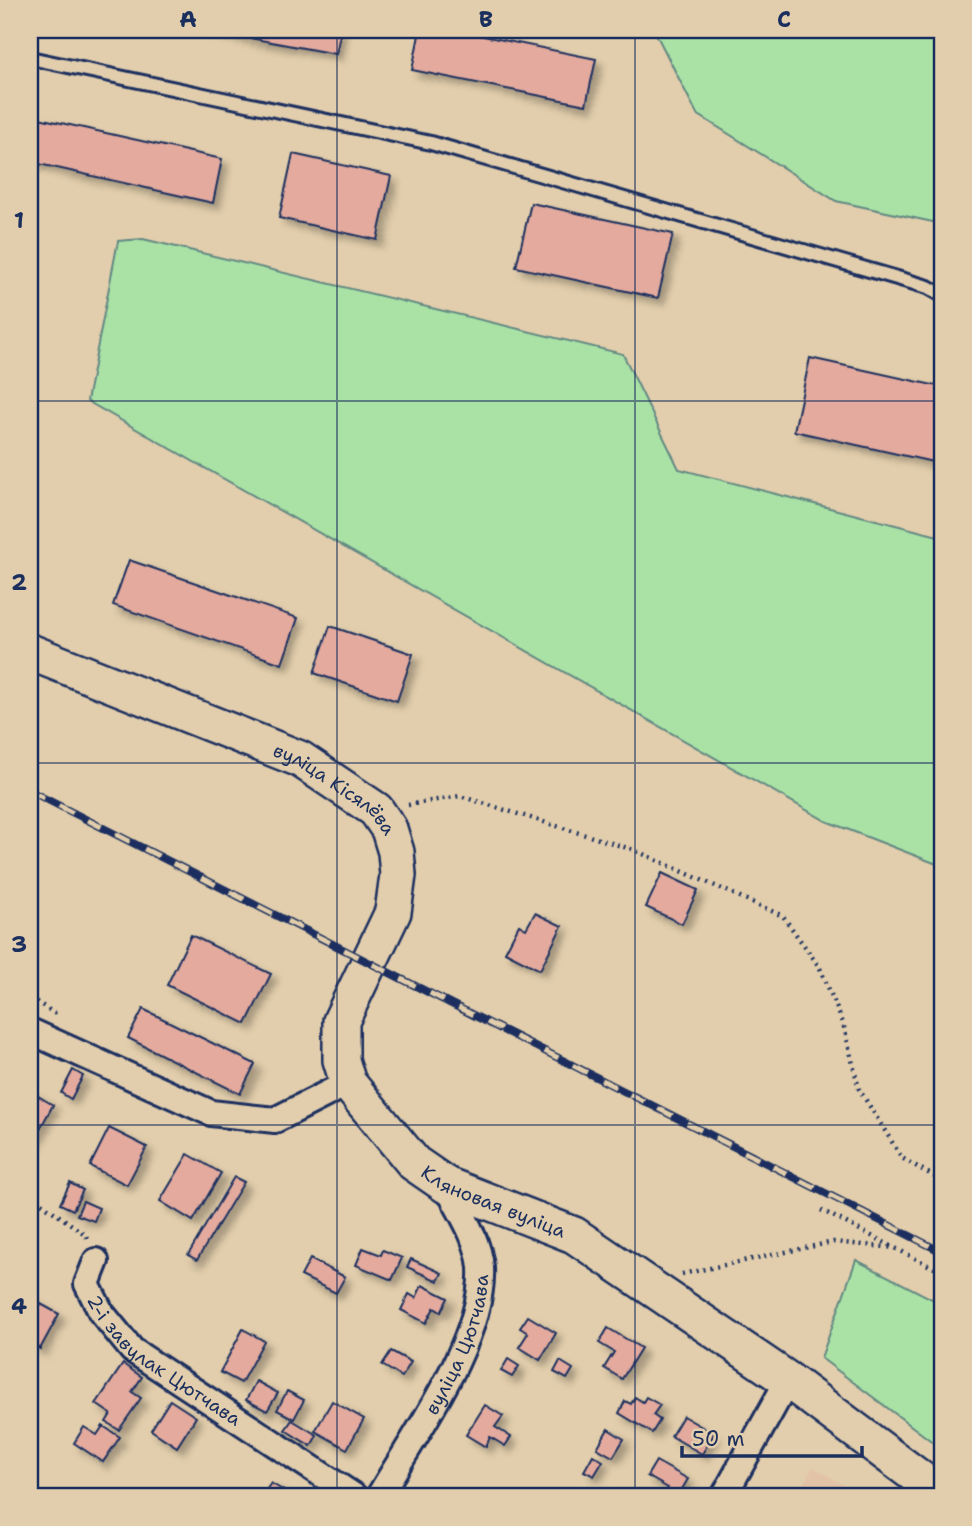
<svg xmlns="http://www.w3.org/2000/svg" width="972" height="1526" font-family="'Shantell Sans',sans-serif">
<defs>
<filter id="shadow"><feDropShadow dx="6" dy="6" stdDeviation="3.5" flood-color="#0004"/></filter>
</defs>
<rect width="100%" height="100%" fill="#e2ceac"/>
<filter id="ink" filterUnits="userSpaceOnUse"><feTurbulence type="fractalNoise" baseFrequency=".0143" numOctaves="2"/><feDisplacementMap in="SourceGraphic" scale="14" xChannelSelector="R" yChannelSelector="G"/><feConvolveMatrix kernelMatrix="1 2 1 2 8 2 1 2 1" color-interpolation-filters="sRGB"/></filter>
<g filter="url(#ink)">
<path fill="#e2c3a8" d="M 813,1467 L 863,1496 L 796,1496 Z"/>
<g fill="#aae2a6" stroke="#628882" stroke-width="2">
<path d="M 654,30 L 942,30 L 942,224 L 836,201 L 697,114 Z"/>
<path d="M 143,239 L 623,354 L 679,469 L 942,537 L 942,866 L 826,821 L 87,401 L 118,241 Z"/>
<path d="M 856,1260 L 942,1304 L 942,1449 L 821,1358 Z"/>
</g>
<g fill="#e3aa9d" stroke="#1b2f5e" stroke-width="2" filter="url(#shadow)">
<path d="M 206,30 L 341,30 L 336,54 Z"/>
<path d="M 420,30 L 454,30 L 596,59 L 586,105 L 412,70 Z"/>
<path d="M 30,116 L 222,159 L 213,203 L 30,162 Z"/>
<path d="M 293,154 L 391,176 L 377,240 L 279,218 Z"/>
<path d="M 531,203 L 673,234 L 658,298 L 516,267 Z"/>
<path d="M 810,358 L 942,387 L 942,464 L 794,431 Z"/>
<path d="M 129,560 L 298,618 L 282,664 L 113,605 Z"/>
<path d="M 330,626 L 413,654 L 397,701 L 314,673 Z"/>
<path d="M 662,873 L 698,890 L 682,924 L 646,907 Z"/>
<path d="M 535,913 L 562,926 L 540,970 L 505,952 L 519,925 L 526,929 Z"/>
<path d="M 191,935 L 271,974 L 246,1024 L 167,985 Z"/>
<path d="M 143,1009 L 255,1064 L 240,1094 L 128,1038 Z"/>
<path d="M 73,1070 L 83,1076 L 71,1099 L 61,1093 Z"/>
<path d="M 30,1091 L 53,1105 L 31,1145 L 30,1144 Z"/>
<path d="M 109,1128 L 147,1147 L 127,1185 L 90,1166 Z"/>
<path d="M 188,1154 L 221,1173 L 193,1221 L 160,1201 Z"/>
<path d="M 234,1177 L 244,1182 L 197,1260 L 188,1255 Z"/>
<path d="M 70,1183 L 83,1190 L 73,1210 L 60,1204 Z"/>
<path d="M 83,1201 L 99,1208 L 94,1221 L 77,1215 Z"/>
<path d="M 363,1248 L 381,1255 L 383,1250 L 402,1258 L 392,1280 L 356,1265 Z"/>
<path d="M 310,1259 L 345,1277 L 336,1293 L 301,1276 Z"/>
<path d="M 411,1259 L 442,1273 L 438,1281 L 407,1267 Z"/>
<path d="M 422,1285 L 448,1298 L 441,1312 L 434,1308 L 426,1323 L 401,1310 L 409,1294 L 416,1298 Z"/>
<path d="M 30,1298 L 59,1314 L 40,1349 L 30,1343 Z"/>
<path d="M 528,1316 L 556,1333 L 540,1360 L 519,1347 L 528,1333 L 520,1328 Z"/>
<path d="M 608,1328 L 641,1348 L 622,1379 L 604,1368 L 614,1352 L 599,1343 Z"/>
<path d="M 243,1329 L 264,1341 L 241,1383 L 220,1372 Z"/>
<path d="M 391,1351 L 411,1362 L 402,1377 L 382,1365 Z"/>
<path d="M 508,1359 L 519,1366 L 512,1377 L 501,1371 Z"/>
<path d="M 560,1361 L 573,1369 L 567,1379 L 554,1372 Z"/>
<path d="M 123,1364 L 142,1377 L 132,1392 L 141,1398 L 119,1430 L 106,1422 L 111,1414 L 96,1404 Z"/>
<path d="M 256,1381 L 278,1393 L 267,1411 L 246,1400 Z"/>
<path d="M 287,1391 L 304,1400 L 294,1419 L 277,1410 Z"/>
<path d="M 635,1397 L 643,1402 L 646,1397 L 660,1405 L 653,1415 L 660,1420 L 652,1433 L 619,1413 L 625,1401 L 631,1404 Z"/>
<path d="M 170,1400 L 196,1417 L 177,1447 L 151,1430 Z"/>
<path d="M 332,1401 L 364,1419 L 347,1449 L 315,1431 Z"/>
<path d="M 485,1405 L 503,1416 L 495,1427 L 511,1437 L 505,1446 L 490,1437 L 486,1447 L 466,1435 Z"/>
<path d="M 683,1416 L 714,1434 L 702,1454 L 671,1436 Z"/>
<path d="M 292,1420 L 317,1435 L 311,1446 L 285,1430 Z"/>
<path d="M 103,1426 L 120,1437 L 103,1462 L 74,1443 L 84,1427 L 97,1435 Z"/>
<path d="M 608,1429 L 624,1439 L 613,1457 L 597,1448 Z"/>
<path d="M 593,1455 L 603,1461 L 594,1476 L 584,1471 Z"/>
<path d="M 656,1461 L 688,1479 L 678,1496 L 664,1494 L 668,1488 L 647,1476 Z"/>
<path d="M 271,1483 L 292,1496 L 262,1496 Z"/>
</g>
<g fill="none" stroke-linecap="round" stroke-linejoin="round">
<defs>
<path id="lane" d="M 30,58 L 431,143 L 928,287 L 942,295"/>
<g id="street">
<path d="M 30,1031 L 211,1113 L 275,1120 L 348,1083"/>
<path id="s1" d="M 96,1261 L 87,1284 L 101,1312 L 132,1350 L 354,1496"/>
<path id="s2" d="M 379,1496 C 414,1436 485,1338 481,1268 C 479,1239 459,1210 446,1185"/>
<path d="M 724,1496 L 788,1380"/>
</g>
<g id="secondary">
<path id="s3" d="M 30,652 L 300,759 L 376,810 L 389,829 L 396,852 L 398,875 L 393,912 L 341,1021 L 341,1060 L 348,1083 L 414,1163 L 446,1185 L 574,1235 L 788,1380 L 942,1495"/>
</g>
</defs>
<use href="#lane" stroke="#1b2f5e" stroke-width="18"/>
<use href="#street" stroke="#1b2f5e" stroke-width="30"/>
<use href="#secondary" stroke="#1b2f5e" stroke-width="40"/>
<g stroke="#1b2f5e" stroke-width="4.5" stroke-dasharray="2 5" stroke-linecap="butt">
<path d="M 408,805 L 460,796 L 634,850 L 783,916 L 820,968 L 843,1023 L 859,1089 L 902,1158 L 942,1181"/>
<path d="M 30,998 L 59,1016"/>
<path d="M 30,1195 L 86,1235 L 88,1242"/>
<path d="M 821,1210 L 942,1272"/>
<path d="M 682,1274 L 833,1242 L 895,1248"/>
</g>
<use href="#lane" stroke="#e2ceac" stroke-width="12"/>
<use href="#street" stroke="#e2ceac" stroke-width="24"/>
<use href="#secondary" stroke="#e2ceac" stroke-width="35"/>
<defs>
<path id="rail" d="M 30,791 L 942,1252"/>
</defs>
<use href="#rail" stroke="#1b2f5e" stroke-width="8"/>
<use href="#rail" stroke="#e2ceac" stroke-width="5" stroke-dasharray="16" stroke-linecap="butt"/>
</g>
</g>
<path fill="none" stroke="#1b2f5e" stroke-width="2" stroke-opacity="0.55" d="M 337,30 L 337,1496M 635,30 L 635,1496M 30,401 L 942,401M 30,763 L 942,763M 30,1125 L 942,1125"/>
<g text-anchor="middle" stroke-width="5" stroke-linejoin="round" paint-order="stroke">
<g font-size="19" fill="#1b2f5e" stroke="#e2ceac">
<text dy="7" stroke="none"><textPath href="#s3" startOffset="336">вуліца Кісялёва</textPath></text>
<text dy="7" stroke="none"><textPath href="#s3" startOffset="866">Кляновая вуліца</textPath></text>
<text dy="7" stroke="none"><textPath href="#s2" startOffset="172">вуліца Цютчава</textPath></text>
<text dy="7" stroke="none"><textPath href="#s1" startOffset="136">2-і завулак Цютчава</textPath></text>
</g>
</g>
<rect width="972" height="1526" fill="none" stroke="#e2ceac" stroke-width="77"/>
<path d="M682 1446v10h180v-10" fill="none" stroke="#1b2f5e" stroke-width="3.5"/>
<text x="692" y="1446" font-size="21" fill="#1b2f5e" stroke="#e2ceac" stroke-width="5" paint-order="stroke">50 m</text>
<rect x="38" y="38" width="896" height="1450" fill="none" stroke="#1b2f5e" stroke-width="2.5"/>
<g font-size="23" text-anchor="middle" font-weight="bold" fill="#1b2f5e">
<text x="188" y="27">A</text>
<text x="486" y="27">B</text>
<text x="784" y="27">C</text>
<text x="19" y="228">1</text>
<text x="19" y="590">2</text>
<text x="19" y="952">3</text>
<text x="19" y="1314">4</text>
</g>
</svg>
